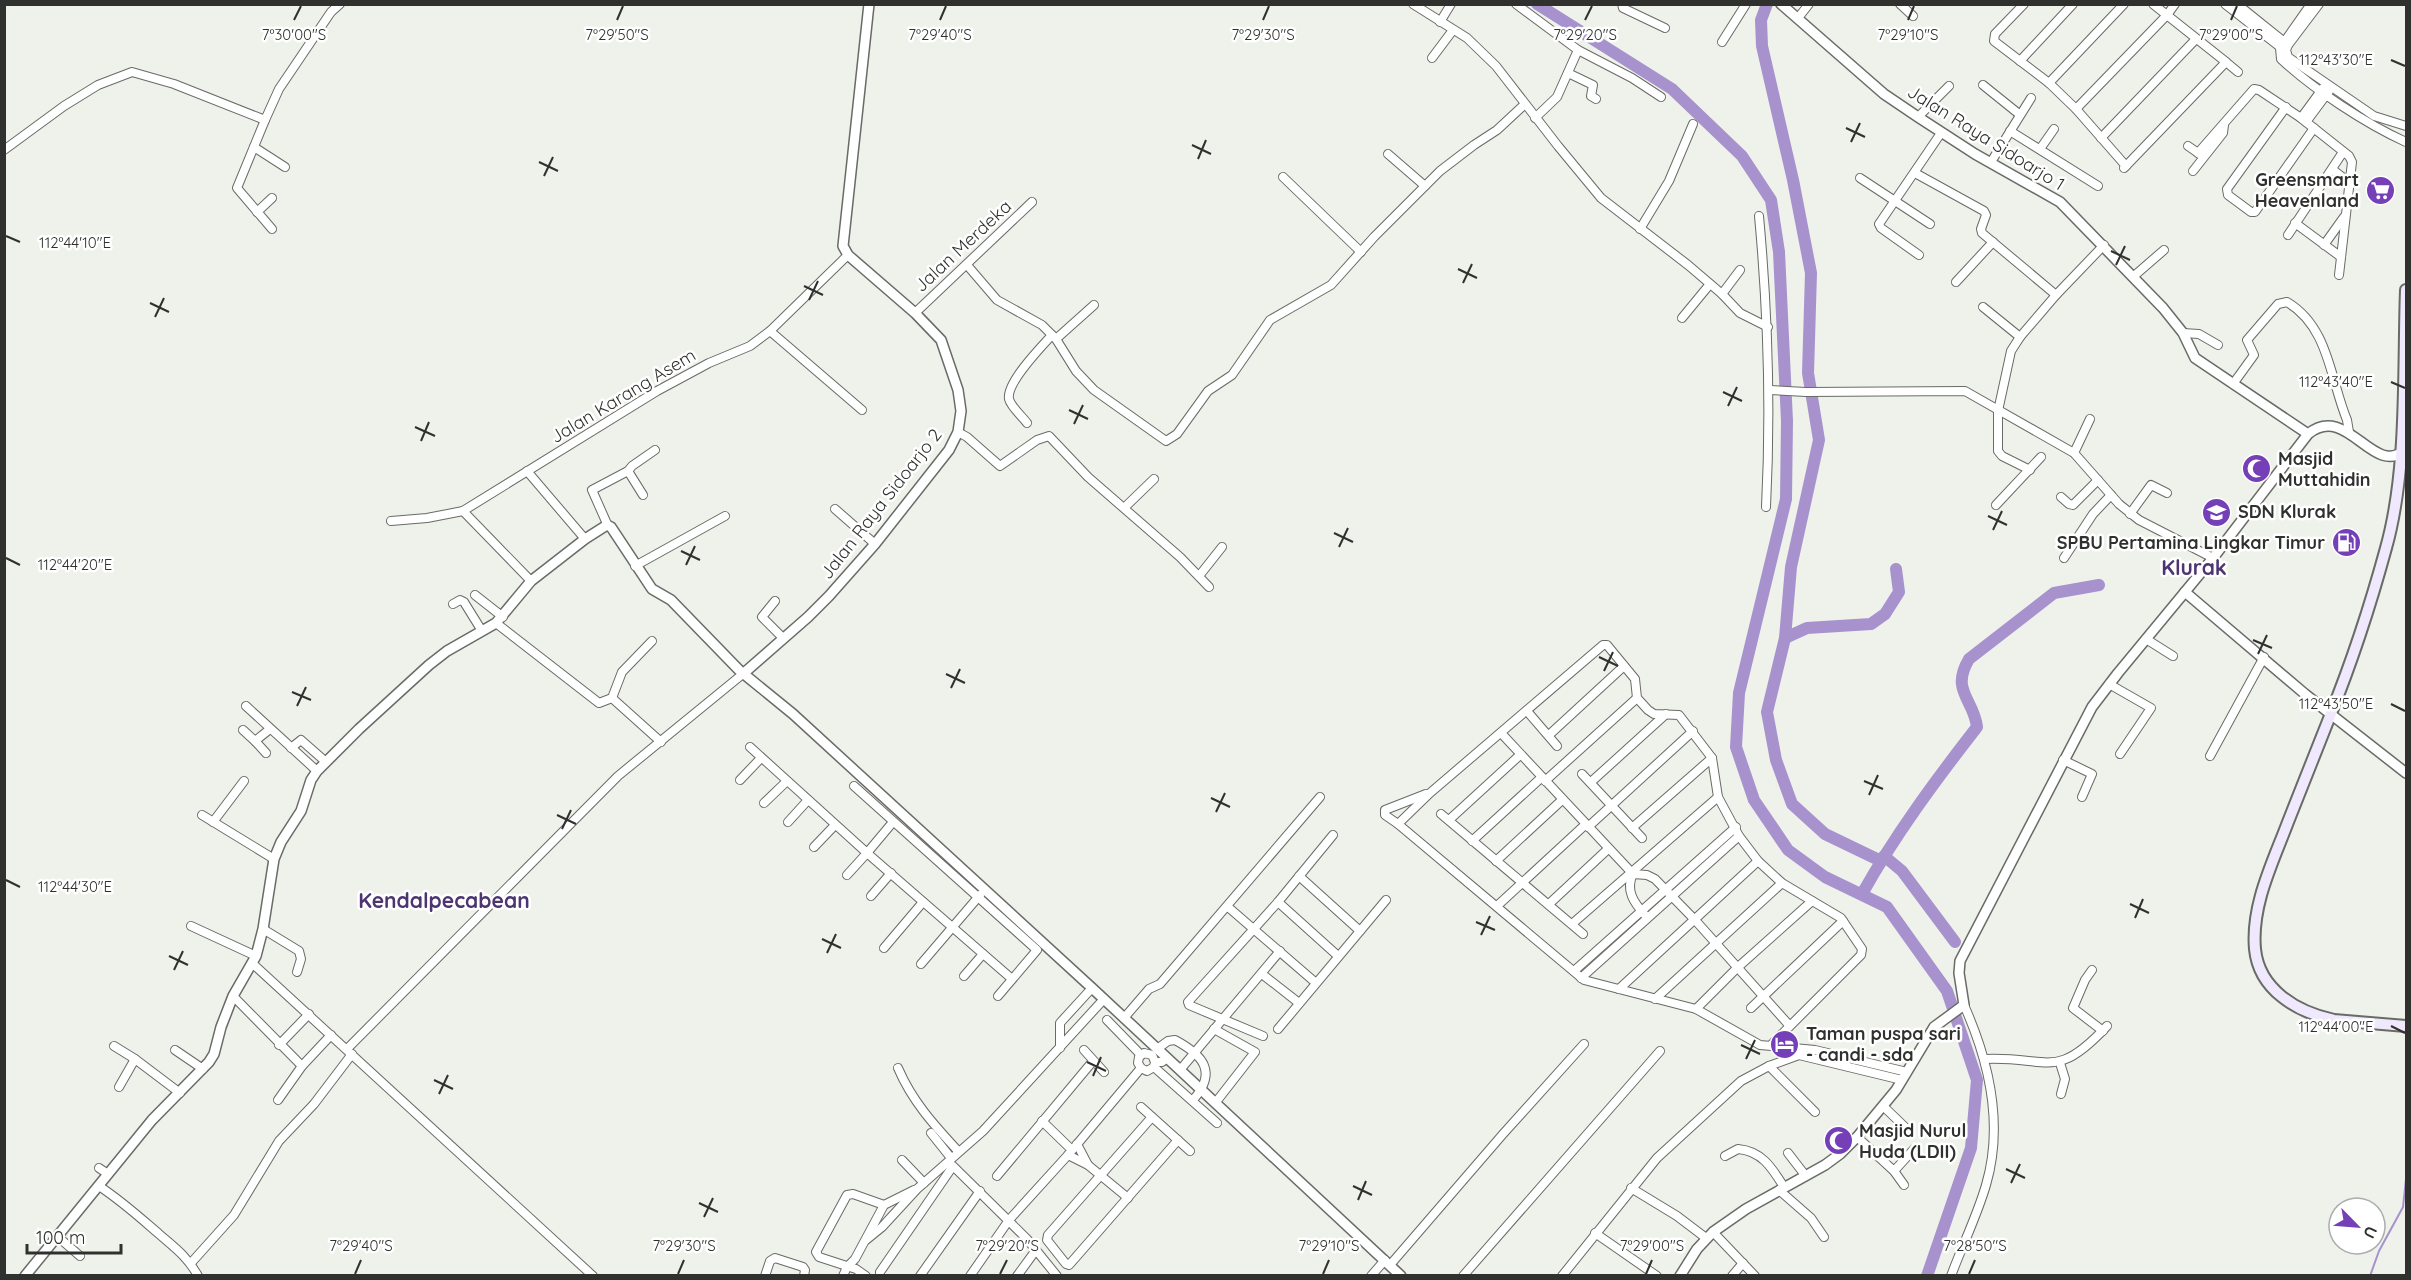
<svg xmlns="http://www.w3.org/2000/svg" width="2411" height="1280" font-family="Quicksand,sans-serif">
<rect width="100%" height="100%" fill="#eef2eb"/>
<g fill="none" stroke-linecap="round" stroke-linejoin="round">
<path stroke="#a792ce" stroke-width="2" d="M 2370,1276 L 2379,1251 L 2403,1207 L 2406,1179"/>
<g stroke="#a792ce" stroke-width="12">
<path d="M 1537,4 L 1672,89 L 1742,156 L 1771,200 L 1779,252 L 1787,421 L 1786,499 L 1739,693 L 1736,747 L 1754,800 L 1788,850 L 1825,877 L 1887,907 L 1947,991 L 1977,1080 L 1971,1148 L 1927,1276"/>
<path d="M 1767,4 L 1761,20 L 1762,46 L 1793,180 L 1811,273 L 1808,373 L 1819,440 L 1791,567 L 1785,638 L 1767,712 L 1776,760 L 1792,804 L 1825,834 L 1881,861"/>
<path d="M 1785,638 L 1807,628 L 1871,624 L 1885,614 L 1899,592 L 1896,569"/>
<path d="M 1884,856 L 1902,871 L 1955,942"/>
<path d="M 1862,894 C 1895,835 1935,781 1977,727 C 1974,699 1950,691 1969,659 L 2054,593 L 2099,585"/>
</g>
<defs>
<g id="minor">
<path d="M 1413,4 L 1467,38 L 1496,66 L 1558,146 L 1601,198 L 1688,265 L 1722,294 L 1740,313 L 1768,327"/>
<path d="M 1516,4 L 1578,50 L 1632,78 L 1661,97"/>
<path d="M 1622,4 L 1623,8 L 1665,28"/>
<path d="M 1900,4 L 1913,16"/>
<path d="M 2024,4 L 1995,34 L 1994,41 L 2049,83 L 2076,109 L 2126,166"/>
<path d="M 2153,4 L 2226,62"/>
<path d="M 2225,4 L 2284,50"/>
<path d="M 2237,4 L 2288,45"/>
<path d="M 2311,4 L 2280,48 L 2281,59 C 2313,89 2366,124 2406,142"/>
<path d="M 2319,4 L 2288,45 L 2286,50 L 2288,57 L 2374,116 L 2406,126"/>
<path d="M 1798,18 L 1809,4"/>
<path d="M 1440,22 L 1451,4"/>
<path d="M 1722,42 L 1746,4"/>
<path d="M 1432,58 L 1453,30"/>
<path d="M 2020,61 L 2073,4"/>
<path d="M 1568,73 L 1593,85 L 1591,96 L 1596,99"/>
<path d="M 2049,83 L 2124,4"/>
<path d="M 1983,85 L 2019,114"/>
<path d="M 2286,107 L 2227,189 L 2228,195 L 2251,212 L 2255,212 L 2314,128"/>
<path d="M 2076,109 L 2167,15 L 2175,4"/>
<path d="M 1918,117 L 1949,86"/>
<path d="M 1535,118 L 1557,97 L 1578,50"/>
<path d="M 2301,118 L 2323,88"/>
<path d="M 265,120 L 237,188 L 272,229"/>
<path d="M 2306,122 L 2329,91"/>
<path d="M 2010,131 L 2098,186"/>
<path d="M 2101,138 L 2196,39"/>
<path d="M 2188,146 L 2201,155"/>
<path d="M 254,147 L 285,167"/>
<path d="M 2040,149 L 2054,129"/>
<path d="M 4,150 L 64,106 L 98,85 L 132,72 L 174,84 L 265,120 L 279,89 L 331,12 L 340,4"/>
<path d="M 2198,153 L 2254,89 L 2259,90 L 2301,118 L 2349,156 L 2352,162 L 2339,275"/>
<path d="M 1388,154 L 1425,186"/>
<path d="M 1991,162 L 2031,98"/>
<path d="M 2124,168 L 2226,62 L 2238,72"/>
<path d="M 2333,170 L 2350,183"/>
<path d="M 2193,171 L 2223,133 L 2224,125"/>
<path d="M 1915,173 L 1984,211 L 1986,215 L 1981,229 L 1982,233 L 2056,295"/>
<path d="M 1283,177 L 1361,252"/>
<path d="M 1860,178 L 1930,224"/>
<path d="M 257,212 L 272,198"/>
<path d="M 1759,216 C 1768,313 1771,409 1766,507"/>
<path d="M 2295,223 L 2341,257"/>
<path d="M 1640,229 L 1669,181 L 1693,124"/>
<path d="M 2288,235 L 2343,152"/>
<path d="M 2324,245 L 2344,217"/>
<path d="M 1919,255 L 1881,228 L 1879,224 L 1941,133"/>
<path d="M 967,265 L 997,300 L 1042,325 L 1056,339 L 1076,371 L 1094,390 L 1166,441 L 1177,434 L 1208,391 L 1232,375 L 1270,320 L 1331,285 L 1374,237 L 1440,171 L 1474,145 L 1497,130 L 1525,104"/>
<path d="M 2134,276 L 2164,250"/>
<path d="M 1956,282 L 1993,242"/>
<path d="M 1722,294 L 1740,270"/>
<path d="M 1983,307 L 2020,337"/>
<path d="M 915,313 L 1032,202"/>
<path d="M 1682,318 L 1710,284"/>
<path d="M 770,331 L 862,410"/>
<path d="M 2183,333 L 2199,334 L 2218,345"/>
<path d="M 1056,339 L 1094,305"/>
<path d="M 2233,384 L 2254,355 L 2247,340 L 2278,304 L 2287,302 C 2329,327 2330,379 2347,420 L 2349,432"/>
<path d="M 1770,390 L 1806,392 L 1965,391 L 2074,453 L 2119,504 L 2139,520 L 2213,558"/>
<path d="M 1027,423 C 1022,416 1011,407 1009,399 C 1006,383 1041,347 1052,335"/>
<path d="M 958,432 L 967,437 L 1000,466 L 1037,440 L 1049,436 L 1088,477 L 1180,557 L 1209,587"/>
<path d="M 2074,453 L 2090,419"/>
<path d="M 2030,470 L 2002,456 L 1998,451 L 1998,411 L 2011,351 L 2020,337 L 2056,295 L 2104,245"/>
<path d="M 527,471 L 585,539"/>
<path d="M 628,471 L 643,495"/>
<path d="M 2061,497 L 2069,504 L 2073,505 L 2098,480"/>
<path d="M 1996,505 L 2041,457"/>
<path d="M 1125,507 L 1154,479"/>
<path d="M 835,509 L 875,544"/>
<path d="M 463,511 L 531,581"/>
<path d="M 2130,514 L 2151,485 L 2167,493"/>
<path d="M 391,521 L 427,518 L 463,511 L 657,391 L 709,363 L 750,346 L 770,331 L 848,255"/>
<path d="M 608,526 L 592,490 L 628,471 L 632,466 L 655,450"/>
<path d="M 2064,558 L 2093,514 L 2111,495"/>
<path d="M 635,566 L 725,516"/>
<path d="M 1199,576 L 1222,547"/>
<path d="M 475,595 L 503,617"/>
<path d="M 775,601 L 762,617 L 783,638"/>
<path d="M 453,604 L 460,600 L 464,602 L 482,631"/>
<path d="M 496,623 L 599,703 L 612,698 L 622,672 L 652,641"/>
<path d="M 2146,639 L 2173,656"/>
<path d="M 2109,684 L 2151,708 L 2120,754"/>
<path d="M 612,698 L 661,742"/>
<path d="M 246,706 L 317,771"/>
<path d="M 1527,711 L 1557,746"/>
<path d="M 243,730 L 255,741 L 270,729"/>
<path d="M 1501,733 L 1633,874 L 1647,875 L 1655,879 L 1695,920 L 1789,1025"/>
<path d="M 1549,735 L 1624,666"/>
<path d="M 255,741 L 266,753"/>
<path d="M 750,747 L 867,853 L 893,822"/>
<path d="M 291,748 L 301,740 L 326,762"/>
<path d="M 2210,756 L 2264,657"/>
<path d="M 2063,760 L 2092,774 L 2082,797"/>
<path d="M 1582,774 L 1642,838"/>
<path d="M 740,780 L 761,758"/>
<path d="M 1545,781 L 1637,698"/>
<path d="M 1591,782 L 1666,714"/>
<path d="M 854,786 L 1037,950 L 998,996"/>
<path d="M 764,803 L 787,781"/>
<path d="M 1441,814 L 1583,934"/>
<path d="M 202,815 L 274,859"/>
<path d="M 1449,820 L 1520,755"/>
<path d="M 213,822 L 244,781"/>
<path d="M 788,822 L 808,800"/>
<path d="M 1398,824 L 1385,815 L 1385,810 L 1426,794"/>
<path d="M 1588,827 L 1693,731"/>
<path d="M 1632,828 L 1712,758"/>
<path d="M 1472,841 L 1542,777"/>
<path d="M 814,847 L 835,825"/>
<path d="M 1496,861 L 1562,800"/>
<path d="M 1633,874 C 1625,890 1634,903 1645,915"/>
<path d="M 847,875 L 867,853 L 1012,979"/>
<path d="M 1299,876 L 1360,931"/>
<path d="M 871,896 L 891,873"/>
<path d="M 1278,902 L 1338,956"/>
<path d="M 1549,904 L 1608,849"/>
<path d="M 1497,906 L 1586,824"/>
<path d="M 1228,907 L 1316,983"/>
<path d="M 1572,924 L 1718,797"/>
<path d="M 191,926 L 256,956"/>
<path d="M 263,929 L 299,951 L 301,959 L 297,972"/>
<path d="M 884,948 L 923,902"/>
<path d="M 253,964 L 593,1276"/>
<path d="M 921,964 L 980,895"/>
<path d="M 2092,970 L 2085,980 L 2073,1008 L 2103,1031"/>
<path d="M 1574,971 L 1736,827"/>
<path d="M 1262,974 L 1299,1003"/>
<path d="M 964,976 L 983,954"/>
<path d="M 1581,978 L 1739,836"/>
<path d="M 1619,989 L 1758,861"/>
<path d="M 233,996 L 302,1066"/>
<path d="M 1655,999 L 1782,883"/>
<path d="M 1751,1008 L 1843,921"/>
<path d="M 1696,1009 L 1737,968 L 1812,901"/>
<path d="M 1124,1018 L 1149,989 L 1160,984 L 1320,797"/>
<path d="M 1107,1020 L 1141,1055"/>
<path d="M 1214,1029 L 1255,1052 L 1216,1102"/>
<path d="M 1278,1029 L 1386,900"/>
<path d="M 1263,1036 L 1189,1005 L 1188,1002 L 1278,902 L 1333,835"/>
<path d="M 279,1045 L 309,1014"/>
<path d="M 1771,1045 L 1861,955 L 1862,949 L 1841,918 L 1782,883 L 1758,861 L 1739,836 L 1718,797 L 1712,758 L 1679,715 L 1654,714 L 1648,710 L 1637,698 L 1635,679 L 1607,645 L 1603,645 L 1430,793 L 1398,824 L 1584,980 L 1696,1009 L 1760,1045 L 1815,1050 L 1907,1072"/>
<path d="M 114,1046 L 135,1059"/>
<path d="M 1060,1048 L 1060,1023 L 1092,988"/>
<path d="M 347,1049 L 618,776 L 744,673"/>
<path d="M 1157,1049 L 1168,1041 L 1175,1040 C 1203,1055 1218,1072 1193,1100"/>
<path d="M 175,1050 L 203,1069"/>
<path d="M 1084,1050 L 1104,1072"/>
<path d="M 1985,1059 C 2049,1056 2055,1082 2107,1026"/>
<path d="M 1155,1062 L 1152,1055 L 1144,1053 L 1139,1057 L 1138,1063 L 1141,1068 L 1147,1071 L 1154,1067 L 1155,1062 L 1162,1062 L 1167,1058"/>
<path d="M 2060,1063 L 2065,1079 L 2061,1094"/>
<path d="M 1769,1066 L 1815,1112"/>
<path d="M 1154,1067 L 1217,1123"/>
<path d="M 898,1068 C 912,1101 934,1125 958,1151"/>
<path d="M 1180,1070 L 1280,951"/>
<path d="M 119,1087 L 135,1059 L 180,1093"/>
<path d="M 278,1100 L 302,1066 L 331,1035"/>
<path d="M 1883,1106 L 1909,1131"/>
<path d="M 1141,1107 L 1190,1151"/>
<path d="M 1152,1117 L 1048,1235 L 1047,1240 L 1066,1264 L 1069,1265 L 1178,1140"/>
<path d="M 1042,1121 L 1072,1150"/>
<path d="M 931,1133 L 951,1158"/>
<path d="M 1857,1137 L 1894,1171 L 1904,1185"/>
<path d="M 1788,1153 L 1805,1175"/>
<path d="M 1068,1155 L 1088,1165 L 1077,1144"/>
<path d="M 1725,1156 L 1738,1149 C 1762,1151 1772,1168 1784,1187"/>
<path d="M 902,1160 L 924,1183"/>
<path d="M 1088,1165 L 1128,1198"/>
<path d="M 99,1168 L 108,1174"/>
<path d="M 1894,1171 L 1914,1149"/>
<path d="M 997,1176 L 1093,1061"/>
<path d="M 99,1186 C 123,1202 137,1215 159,1234 C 174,1247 188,1257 198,1276"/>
<path d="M 1631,1188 L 1677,1216 L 1706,1238"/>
<path d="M 1779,1190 L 1811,1218 L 1824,1237"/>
<path d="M 1713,1232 L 1755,1276"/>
<path d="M 1595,1233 L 1657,1276"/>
<path d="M 57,1236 L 80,1256"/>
<path d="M 866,1240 L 882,1227 L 917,1189 L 983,1131 L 1104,999"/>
<path d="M 191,1263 L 234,1215 L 279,1141 L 314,1104 L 352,1054"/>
<path d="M 1390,1265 L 1503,1134 L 1584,1044"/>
<path d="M 765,1276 L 770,1261 L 775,1258 L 803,1267 L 805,1270 L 804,1276"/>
<path d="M 843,1276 L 847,1267 L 855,1259 L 884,1205 L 914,1190"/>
<path d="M 866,1276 L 856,1269 L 819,1257 L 816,1252 L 847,1195 L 853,1194 L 884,1205"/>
<path d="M 880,1276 L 880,1272 L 953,1166 L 1027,1239 L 1057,1276"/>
<path d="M 920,1276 L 980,1191"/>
<path d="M 970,1276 L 1009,1220 L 1068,1155 L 1141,1068"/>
<path d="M 1017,1276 L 1036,1250"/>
<path d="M 1371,1276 L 1385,1260"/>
<path d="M 1463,1276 L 1660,1051"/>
<path d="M 1562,1276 L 1657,1158 L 1741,1081 L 1769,1066 L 1799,1055 L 1902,1080"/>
<path d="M 1732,1276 L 1743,1263"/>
<path d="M 1951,1276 C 1962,1246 1977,1216 1986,1185 C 2004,1124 1989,1061 1964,1005"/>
</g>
<g id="tertiary">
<path d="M 1781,4 L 1884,94 L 1918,117 L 1975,154 L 2060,202 L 2163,308 L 2183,333 L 2195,358 L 2308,434"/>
<path d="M 2185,592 L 2305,694 L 2406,773"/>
<path d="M 744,673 L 808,617 L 829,596 L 875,544 L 949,450 L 958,432 L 961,411 L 958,390 L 941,340 L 915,313 L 848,255 L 843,246 L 869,4"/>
<path d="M 25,1276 L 152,1120 L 209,1062 L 214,1054 L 221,1027 L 233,996 L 256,956 L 263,929 L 274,859 L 281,842 L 301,811 L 311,780 L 317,771 L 359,729 L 429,665 L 447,651 L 496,623 L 531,581 L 585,539 L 607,525 L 611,527 L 652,589 L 671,600 L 739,670 L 793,714 L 1092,988 L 1401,1276"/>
<path d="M 1680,1276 L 1697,1249 L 1713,1232 L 1746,1209 L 1825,1165 L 1840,1154 L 1857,1137 L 1896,1090 L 1934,1027 L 1964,1005 L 1959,973 L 1960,961 L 2092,707 L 2118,673 L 2213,558 L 2308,434 C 2347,402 2373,478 2405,450"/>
</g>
<path id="secondary" d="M 2406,290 C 2403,372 2408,470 2386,548 C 2371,603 2351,664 2330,716 C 2316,752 2302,787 2288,822 C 2273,862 2251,905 2255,949 C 2259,990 2297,1012 2334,1020 L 2406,1026"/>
</defs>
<use href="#minor" stroke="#686b66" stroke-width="10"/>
<use href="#tertiary" stroke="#686b66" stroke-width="12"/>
<use href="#secondary" stroke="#686b66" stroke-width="14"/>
<use href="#minor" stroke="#fff" stroke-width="8"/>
<use href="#tertiary" stroke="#fff" stroke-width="9"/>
<use href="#secondary" stroke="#f0e9fd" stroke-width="10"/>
</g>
<path fill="none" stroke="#30312f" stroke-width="2" d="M 294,20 L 301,6M 617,20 L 623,6M 940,20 L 946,6M 1263,20 L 1269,6M 1585,20 L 1592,6M 1908,20 L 1914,6M 2231,20 L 2237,6M 2391,60 L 2405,66M 1846,128 L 1865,137M 1851,142 L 1860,123M 1192,145 L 1211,154M 1198,159 L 1206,140M 539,162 L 558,171M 544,176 L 553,157M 6,236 L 20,242M 2111,251 L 2130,260M 2116,265 L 2125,246M 1458,269 L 1477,278M 1463,283 L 1472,264M 804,286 L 823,295M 809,300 L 818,281M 150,303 L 169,312M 155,317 L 164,298M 2391,382 L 2405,388M 1723,392 L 1742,401M 1728,406 L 1737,387M 1069,410 L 1088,419M 1074,424 L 1083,405M 415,427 L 435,436M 421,441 L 429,422M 1988,516 L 2007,525M 1993,530 L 2002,511M 1334,533 L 1353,542M 1339,547 L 1348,528M 681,551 L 700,560M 6,558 L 20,565M 686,565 L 695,546M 2253,640 L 2272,648M 2258,654 L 2267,635M 1599,657 L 1618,666M 1604,671 L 1613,652M 946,674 L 965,683M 951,688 L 960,669M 292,692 L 311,700M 2391,704 L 2405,711M 297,706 L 306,687M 1864,781 L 1883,789M 1869,795 L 1878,775M 1211,798 L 1230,807M 1216,812 L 1225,793M 557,815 L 576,824M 562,829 L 571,810M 6,880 L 20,887M 2130,904 L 2149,913M 2135,918 L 2143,899M 1476,922 L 1495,930M 1481,935 L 1490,916M 822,939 L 841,948M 827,953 L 836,934M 169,956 L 188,965M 174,970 L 183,951M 2391,1026 L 2405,1033M 1741,1045 L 1760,1054M 1746,1059 L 1755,1040M 1087,1062 L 1106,1071M 1093,1076 L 1101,1057M 434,1080 L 453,1089M 439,1094 L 448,1075M 2006,1169 L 2025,1178M 2011,1183 L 2020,1164M 1353,1186 L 1372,1195M 1358,1200 L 1366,1181M 699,1203 L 718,1212M 704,1217 L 713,1198M 355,1274 L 361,1260M 678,1274 L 684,1260M 1000,1274 L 1007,1260M 1323,1274 L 1329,1260M 1646,1274 L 1652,1260M 1969,1274 L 1975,1260"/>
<defs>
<symbol id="supermarket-disc" viewBox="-11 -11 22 22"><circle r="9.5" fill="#7540b7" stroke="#fff"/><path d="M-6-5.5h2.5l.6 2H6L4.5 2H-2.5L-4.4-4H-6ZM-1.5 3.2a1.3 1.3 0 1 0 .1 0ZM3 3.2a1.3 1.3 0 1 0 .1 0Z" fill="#fff"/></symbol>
<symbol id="mosque-disc" viewBox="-11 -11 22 22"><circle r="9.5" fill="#7540b7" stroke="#fff"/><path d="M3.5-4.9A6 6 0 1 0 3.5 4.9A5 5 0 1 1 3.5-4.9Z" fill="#fff"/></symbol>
<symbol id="school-disc" viewBox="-11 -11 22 22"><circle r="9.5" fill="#7540b7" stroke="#fff"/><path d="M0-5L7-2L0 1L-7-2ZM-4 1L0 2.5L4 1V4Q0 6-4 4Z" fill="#fff"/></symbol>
<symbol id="fuel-disc" viewBox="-11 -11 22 22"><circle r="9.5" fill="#7540b7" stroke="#fff"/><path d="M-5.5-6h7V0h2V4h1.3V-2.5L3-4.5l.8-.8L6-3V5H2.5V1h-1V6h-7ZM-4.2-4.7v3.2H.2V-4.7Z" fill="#fff"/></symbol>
<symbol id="hotel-disc" viewBox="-11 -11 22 22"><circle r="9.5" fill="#7540b7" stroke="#fff"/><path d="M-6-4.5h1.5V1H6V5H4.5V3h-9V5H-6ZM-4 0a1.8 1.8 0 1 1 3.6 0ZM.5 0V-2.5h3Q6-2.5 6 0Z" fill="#fff"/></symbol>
</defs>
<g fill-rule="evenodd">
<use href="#supermarket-disc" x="2364" y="174" width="33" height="33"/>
<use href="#mosque-disc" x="2240" y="452" width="33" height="33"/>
<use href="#school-disc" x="2200" y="496" width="33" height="33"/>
<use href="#fuel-disc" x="2330" y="526" width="33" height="33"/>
<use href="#hotel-disc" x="1768" y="1028" width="33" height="33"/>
<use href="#mosque-disc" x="1822" y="1124" width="33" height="33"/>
</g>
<g text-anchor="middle" stroke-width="5" stroke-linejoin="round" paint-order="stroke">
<g font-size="18" fill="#30312f" stroke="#fff">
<text transform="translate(1986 138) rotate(32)" y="6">Jalan Raya Sidoarjo 1</text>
<text transform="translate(963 246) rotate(-43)" y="6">Jalan Merdeka</text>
<text transform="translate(623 396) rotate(-31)" y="6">Jalan Karang Asem</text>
<text transform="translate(881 504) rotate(-52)" y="6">Jalan Raya Sidoarjo 2</text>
</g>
<g font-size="18" font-weight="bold" fill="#30312f" stroke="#fff" text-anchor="start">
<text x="2359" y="186" text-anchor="end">Greensmart<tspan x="2359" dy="21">Heavenland</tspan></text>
<text x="2278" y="465">Masjid<tspan x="2278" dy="21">Muttahidin</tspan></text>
<text x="2238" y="518">SDN Klurak</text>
<text x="2325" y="549" text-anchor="end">SPBU Pertamina Lingkar Timur</text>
<text x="1806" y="1040">Taman puspa sari<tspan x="1806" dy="21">- candi - sda</tspan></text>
<text x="1859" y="1137">Masjid Nurul<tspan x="1859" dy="21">Huda (LDII)</tspan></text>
</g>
<g font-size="21" font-weight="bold" fill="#4c3570" stroke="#fff">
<text x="2194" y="575">Klurak</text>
<text x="444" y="908">Kendalpecabean</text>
</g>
</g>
<g font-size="15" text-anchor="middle" fill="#30312f" stroke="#fff" stroke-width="5" stroke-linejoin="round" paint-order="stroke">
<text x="294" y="40">7°30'00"S</text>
<text x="617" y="40">7°29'50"S</text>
<text x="940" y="40">7°29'40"S</text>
<text x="1263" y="40">7°29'30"S</text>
<text x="1585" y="40">7°29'20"S</text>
<text x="1908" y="40">7°29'10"S</text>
<text x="2231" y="40">7°29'00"S</text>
<text x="2336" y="65">112°43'30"E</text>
<text x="75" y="248">112°44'10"E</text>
<text x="2336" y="387">112°43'40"E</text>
<text x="75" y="570">112°44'20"E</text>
<text x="2336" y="709">112°43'50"E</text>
<text x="75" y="892">112°44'30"E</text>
<text x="2336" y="1032">112°44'00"E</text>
<text x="361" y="1251">7°29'40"S</text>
<text x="684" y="1251">7°29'30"S</text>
<text x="1007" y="1251">7°29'20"S</text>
<text x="1329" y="1251">7°29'10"S</text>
<text x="1652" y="1251">7°29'00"S</text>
<text x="1975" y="1251">7°28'50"S</text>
</g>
<rect width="2411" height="1280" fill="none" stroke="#30312f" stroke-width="12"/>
<g transform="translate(2357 1226) rotate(115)"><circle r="28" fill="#ffffff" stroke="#acadac" stroke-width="1.5"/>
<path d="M0-4.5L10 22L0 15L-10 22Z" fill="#7540b7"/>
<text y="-9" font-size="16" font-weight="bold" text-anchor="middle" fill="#30312f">U</text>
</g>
<path d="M27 1244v9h94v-9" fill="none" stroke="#30312f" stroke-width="3"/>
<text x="36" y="1244" font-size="18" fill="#30312f" stroke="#ffffff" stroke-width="4.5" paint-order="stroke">100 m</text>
</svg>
